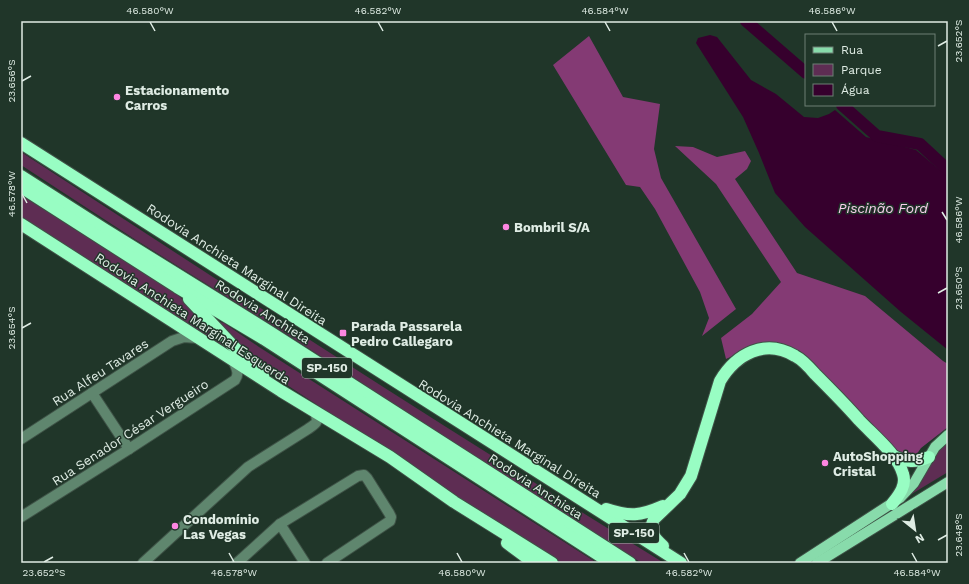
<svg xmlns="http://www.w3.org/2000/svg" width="969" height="584" font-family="'Work Sans',sans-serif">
<rect width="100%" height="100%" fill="#203629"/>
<g fill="#5e2d53">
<path d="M 21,152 C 234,291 447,430 664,563 L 642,563 L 603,540 L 288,335 L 136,240 L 21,165 Z"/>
<path d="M 21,195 L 178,295 L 254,369 L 21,218 Z"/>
<path d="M 220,322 L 224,323 L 259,347 L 597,563 L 559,563 L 438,486 L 378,445 L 287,385 L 250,355 L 218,323 Z"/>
<path d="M 948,438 L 946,446 L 948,455 L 948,472 L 905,498 L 934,454 Z"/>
</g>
<g fill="#843a74">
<path d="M 589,36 L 623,97 L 660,104 L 654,149 L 661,178 L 736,309 L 702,336 L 709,318 L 700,292 L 655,209 L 640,187 L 626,185 L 553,65 Z"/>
<path d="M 675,146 L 693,147 L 717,157 L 745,151 L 751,161 L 747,169 L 735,179 L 797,273 L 865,296 L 943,361 L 948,364 L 948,427 L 921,448 L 914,458 L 898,454 L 800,351 L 773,344 L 756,345 L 726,359 L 721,338 L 752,314 L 781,282 L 716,184 Z"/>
</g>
<path fill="#36002d" d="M 710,35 L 717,37 L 751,80 L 776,94 L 804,117 L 818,118 L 829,114 L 835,110 L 866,137 L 916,150 L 948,177 L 948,350 L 901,312 L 805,227 L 775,193 L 759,153 L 743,117 L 696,43 L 698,38 Z"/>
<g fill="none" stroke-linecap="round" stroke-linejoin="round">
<g stroke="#36002d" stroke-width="12">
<path d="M 746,21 L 806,73"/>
<path d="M 842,105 L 877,136 L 920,144 L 948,170"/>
</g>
<defs>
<g id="minor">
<path d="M 92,393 L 129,449"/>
<path d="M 21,439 L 172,341 L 184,337 L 197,338"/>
<path d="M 21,517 L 129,449 L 235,380 C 240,373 236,368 233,360"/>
<path d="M 280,524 L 305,563"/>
<path d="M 143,563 L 248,467 L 308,429 C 318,422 318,423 315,411"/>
<path d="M 237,563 L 280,524 L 358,476 L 364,475 L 367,478 L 389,513 L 391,517 L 390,521 L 327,563"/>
</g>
<g id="major">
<path d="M 800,563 L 900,498 L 914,483 L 935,447 L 948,435"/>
<path d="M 817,563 L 948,482"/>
</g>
<g id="highway">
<path d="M 21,143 L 681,563"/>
<path d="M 21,176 L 104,229 L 270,332 L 630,563"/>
<path d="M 21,187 L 177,287 L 264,339 L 611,563"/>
<path d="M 21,224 L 281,391 L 390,457 L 454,502 L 552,563"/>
<path d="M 189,299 L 236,349 L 264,373"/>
<path d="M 893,456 C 907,462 915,463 929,457"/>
<path d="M 606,509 C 630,517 640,516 663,506"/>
<path d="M 507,543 L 534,563"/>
<path d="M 663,546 C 654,538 648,531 654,519 L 680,494 L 691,476 L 720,381 C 736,354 765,338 795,356 C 803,360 809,367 815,374 C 830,389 845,404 859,420 C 873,435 898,455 903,474 C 907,486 898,496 892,504"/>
</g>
</defs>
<use href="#minor" stroke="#3f5347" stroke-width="12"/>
<use href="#major" stroke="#3f5347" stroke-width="12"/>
<use href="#highway" stroke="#3f5347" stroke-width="14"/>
<use href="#minor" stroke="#5f866e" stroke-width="10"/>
<use href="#major" stroke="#88dbab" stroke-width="10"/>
<use href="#highway" stroke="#98fdc3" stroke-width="12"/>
</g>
<path fill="none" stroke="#dfece4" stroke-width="1.5" d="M 150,22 L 155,31M 378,22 L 383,31M 605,22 L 610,31M 832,22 L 837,31M 938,46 L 947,41M 22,81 L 31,76M 22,194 L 27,203M 942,212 L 947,220M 938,293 L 947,288M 22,328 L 31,323M 938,540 L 947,535M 229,553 L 234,562M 457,553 L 462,562M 684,553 L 689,562M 912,553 L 917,562M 44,562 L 53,557"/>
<g fill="#fd86e1" stroke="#203629" stroke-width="1.5">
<circle cx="117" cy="97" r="4"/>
<circle cx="506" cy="227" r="4"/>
<rect x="339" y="329" width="8" height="8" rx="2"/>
<circle cx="825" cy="463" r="4"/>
<circle cx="175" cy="526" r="4"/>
</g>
<g text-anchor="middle" stroke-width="3" stroke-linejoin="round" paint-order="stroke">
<g fill="#203629" stroke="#a6b5ac" stroke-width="1">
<rect x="302" y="358" width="50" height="20" rx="3"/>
<rect x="609" y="523" width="50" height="20" rx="3"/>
</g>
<g font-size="12" font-weight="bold" fill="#dfece4">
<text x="327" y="372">SP-150</text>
<text x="634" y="537">SP-150</text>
</g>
<g font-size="13" font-weight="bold" fill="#dfece4" stroke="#203629" text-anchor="start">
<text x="125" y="95">Estacionamento<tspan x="125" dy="15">Carros</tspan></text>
<text x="514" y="232">Bombril S/A</text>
<text x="351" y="331">Parada Passarela<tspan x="351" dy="15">Pedro Callegaro</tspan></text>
<text x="833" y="461">AutoShopping<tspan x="833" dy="15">Cristal</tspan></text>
<text x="183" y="524">Condomínio<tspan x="183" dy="15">Las Vegas</tspan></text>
</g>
<g font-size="13" fill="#dfece4" stroke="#203629">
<text transform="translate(237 264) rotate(33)" y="5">Rodovia Anchieta Marginal Direita</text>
<text transform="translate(263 311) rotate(32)" y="5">Rodovia Anchieta</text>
<text transform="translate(193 318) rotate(33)" y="5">Rodovia Anchieta Marginal Esquerda</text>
<text transform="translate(100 372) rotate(-33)" y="5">Rua Alfeu Tavares</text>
<text transform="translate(130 432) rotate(-33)" y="5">Rua Senador César Vergueiro</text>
<text transform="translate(510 438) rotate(32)" y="5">Rodovia Anchieta Marginal Direita</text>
<text transform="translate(536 486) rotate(33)" y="5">Rodovia Anchieta</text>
</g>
<g font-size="14" font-style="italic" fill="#f9ceed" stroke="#203629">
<text x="883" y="213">Piscinão Ford</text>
</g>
</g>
<rect width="969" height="584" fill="none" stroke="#203629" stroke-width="44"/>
<rect x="805" y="34" width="130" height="72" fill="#203629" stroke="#6c7f74"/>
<rect x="813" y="47" width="20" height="6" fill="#88dbab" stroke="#6c7f74"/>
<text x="841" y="54" font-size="12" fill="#dfece4">Rua</text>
<rect x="813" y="64" width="20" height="12" fill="#5e2d53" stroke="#6c7f74"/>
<text x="841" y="74" font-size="12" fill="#dfece4">Parque</text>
<rect x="813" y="84" width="20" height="12" fill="#36002d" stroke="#6c7f74"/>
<text x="841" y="94" font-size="12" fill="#dfece4">Água</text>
<g transform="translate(915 530) rotate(150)" stroke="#203629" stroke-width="3" paint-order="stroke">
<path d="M0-3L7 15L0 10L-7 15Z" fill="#dfece4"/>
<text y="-6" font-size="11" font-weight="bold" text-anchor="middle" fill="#dfece4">N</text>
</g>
<rect x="22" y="22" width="925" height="540" fill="none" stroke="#dfece4" stroke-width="1.5"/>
<g font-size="10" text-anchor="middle" fill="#dfece4">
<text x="150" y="14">46.580°W</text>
<text x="378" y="14">46.582°W</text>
<text x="605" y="14">46.584°W</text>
<text x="832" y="14">46.586°W</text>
<text transform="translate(958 41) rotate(-90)" y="4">23.652°S</text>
<text transform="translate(11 81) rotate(-90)" y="4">23.656°S</text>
<text transform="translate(11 194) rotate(-90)" y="4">46.578°W</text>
<text transform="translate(958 220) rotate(-90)" y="4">46.586°W</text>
<text transform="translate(958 288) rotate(-90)" y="4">23.650°S</text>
<text transform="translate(11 328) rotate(-90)" y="4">23.654°S</text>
<text transform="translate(958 535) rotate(-90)" y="4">23.648°S</text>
<text x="44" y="576">23.652°S</text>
<text x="234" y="576">46.578°W</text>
<text x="462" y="576">46.580°W</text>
<text x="689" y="576">46.582°W</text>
<text x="917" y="576">46.584°W</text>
</g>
</svg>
